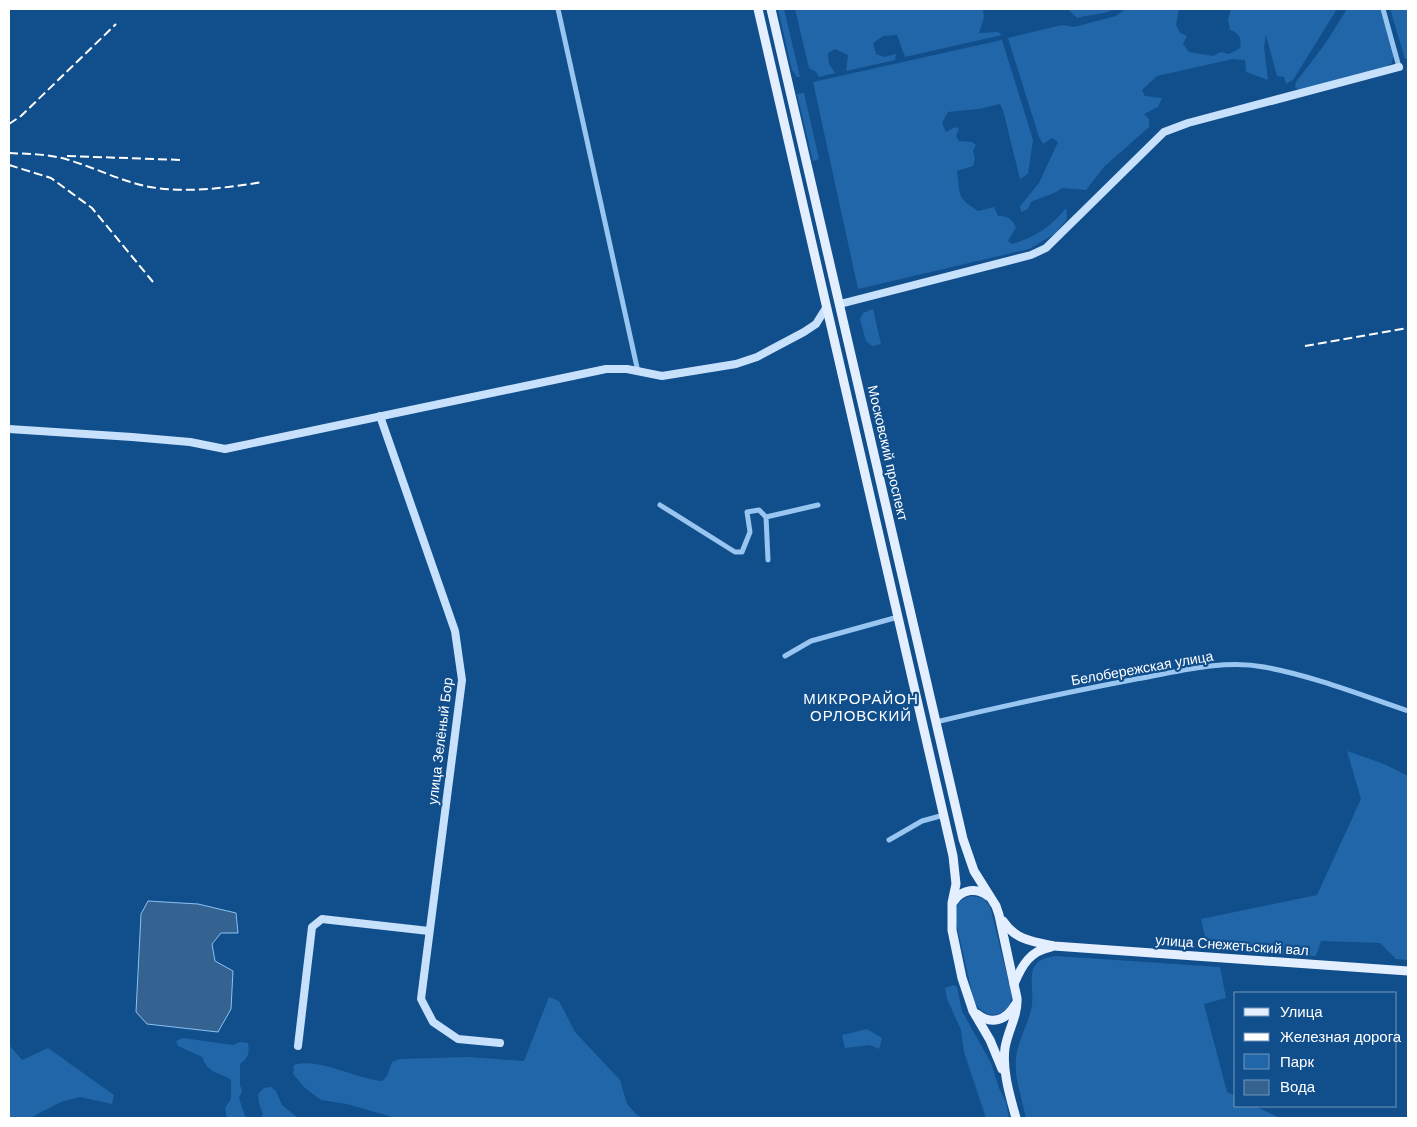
<svg xmlns="http://www.w3.org/2000/svg" width="1417" height="1127" font-family="'DM Sans',sans-serif">
<rect width="100%" height="100%" fill="#114e8c"/>
<g fill="#2066a9">
<path d="M 778,9 L 784,9 L 800,77 L 797,77 L 792,70 Z"/>
<path d="M 795,9 L 983,9 L 984,17 L 979,33 L 998,32 L 1002,35 L 905,57 L 897,35 L 883,36 L 873,43 L 876,54 L 884,57 L 896,54 L 895,60 L 846,71 L 848,55 L 835,49 L 828,53 L 829,64 L 835,73 L 819,77 L 816,72 L 809,68 Z"/>
<path d="M 1068,9 L 1114,9 C 1104,15 1089,14 1077,18 Z"/>
<path d="M 1125,9 L 1179,9 L 1176,25 L 1180,33 L 1187,36 L 1183,44 L 1189,52 L 1213,56 L 1221,52 L 1229,54 L 1240,48 C 1242,38 1239,33 1230,30 L 1228,19 L 1231,9 L 1337,9 L 1293,80 L 1286,84 L 1284,77 L 1277,76 L 1266,35 L 1264,47 L 1268,80 L 1246,72 L 1245,60 L 1233,59 L 1157,76 L 1142,90 L 1145,96 L 1162,98 L 1158,107 L 1144,114 L 1149,119 L 1149,127 L 1105,166 L 1086,190 L 1062,188 C 1053,195 1041,197 1031,202 L 1028,209 L 1021,212 L 1020,206 L 1039,183 L 1058,142 L 1052,138 L 1043,144 L 1039,137 L 1008,38 L 1062,25 L 1074,27 L 1116,16 Z"/>
<path d="M 1347,9 L 1380,9 L 1394,54 L 1392,63 L 1384,68 L 1301,90 L 1295,88 L 1296,82 L 1325,44 Z"/>
<path d="M 1390,9 L 1408,9 L 1408,58 L 1405,59 Z"/>
<path d="M 1002,40 L 1033,140 L 1028,174 L 1020,179 L 1003,110 L 1000,104 L 979,109 L 948,112 L 942,123 L 946,132 L 955,127 L 959,129 L 956,136 L 959,141 L 972,142 L 976,145 L 973,151 L 975,159 L 973,166 L 957,171 C 961,196 955,196 978,211 L 994,207 L 998,216 C 1007,216 1011,218 1016,227 L 1008,241 L 1012,244 C 1035,237 1051,227 1066,208 L 1067,219 L 1056,233 L 1029,249 L 858,289 L 813,82 Z"/>
<path d="M 804,93 L 819,159 L 813,161 L 797,94 Z"/>
<path d="M 873,309 L 881,344 L 872,346 L 866,341 L 860,319 L 863,313 Z"/>
<path d="M 1347,751 L 1384,764 L 1408,776 L 1408,960 L 1396,959 L 1380,943 L 1321,941 L 1316,956 L 1208,950 L 1201,919 L 1317,895 L 1361,799 Z"/>
<path d="M 971,896 L 983,898 L 990,906 L 1012,996 C 1009,1019 984,1021 974,1001 L 955,918 C 954,906 960,899 971,896 Z"/>
<path d="M 1056,956 L 1220,967 L 1226,998 L 1204,1004 L 1227,1092 L 1236,1096 L 1236,1106 L 1255,1106 L 1280,1118 L 1026,1118 C 1022,1099 1014,1078 1016,1058 C 1018,1041 1027,1026 1031,1010 C 1037,987 1019,960 1056,956 Z"/>
<path d="M 953,985 L 957,987 L 962,1011 L 991,1063 L 999,1088 L 1006,1102 L 1009,1118 L 986,1118 L 964,1052 L 961,1030 L 947,999 L 945,988 Z"/>
<path d="M 549,997 L 559,1001 L 575,1032 L 620,1080 L 627,1104 L 638,1116 L 644,1118 L 396,1118 L 347,1104 L 321,1100 L 305,1088 L 293,1074 L 294,1065 C 319,1057 356,1079 382,1081 L 387,1076 L 392,1062 L 400,1059 L 468,1057 L 524,1061 Z"/>
<path d="M 867,1029 L 882,1038 L 879,1049 L 870,1045 L 845,1048 L 842,1035 Z"/>
<path d="M 183,1038 L 233,1045 L 240,1042 L 248,1043 C 250,1053 248,1058 240,1064 L 240,1085 L 242,1091 L 239,1098 L 245,1116 L 248,1118 L 227,1118 L 225,1108 L 231,1099 L 231,1080 C 218,1071 209,1075 202,1057 L 178,1046 L 176,1041 Z"/>
<path d="M 9,1045 L 22,1060 L 48,1048 L 114,1095 L 112,1104 L 80,1097 L 61,1102 L 30,1118 L 9,1118 Z"/>
<path d="M 271,1087 L 276,1091 L 282,1105 L 298,1118 L 261,1118 L 263,1114 L 259,1104 L 258,1094 L 264,1088 Z"/>
</g>
<path fill="#356391" stroke="#8ac2f5" d="M 148,901 L 198,904 L 236,913 L 238,933 L 221,933 L 212,944 L 215,961 L 233,971 L 231,1009 L 218,1032 L 147,1024 L 136,1012 L 141,914 Z"/>
<g fill="none" stroke-linecap="round" stroke-linejoin="round">
<g stroke="#99c6f1" stroke-width="5">
<path d="M 558,9 L 638,372"/>
<path d="M 1383,9 L 1399,67"/>
<path d="M 660,505 L 735,552 L 742,552 L 750,532 L 747,512 L 759,510 L 766,517"/>
<path d="M 768,560 L 766,517 L 818,505"/>
<path d="M 785,656 L 811,641 L 898,617"/>
<path d="M 936,722 C 1002,706 1069,692 1136,679 C 1177,672 1222,659 1264,667 C 1313,676 1361,695 1408,711"/>
<path d="M 889,840 L 922,821 L 944,815"/>
</g>
<g stroke="#c7e1fc" stroke-width="8">
<path d="M 840,304 L 1031,255 L 1046,248 L 1164,132 L 1188,123 L 1399,67"/>
<path d="M 380,416 L 455,631 L 462,680 L 421,999 L 433,1022 L 458,1039 L 500,1043"/>
<path d="M 9,429 L 132,437 L 190,442 L 225,449 L 606,369 L 627,369 L 662,376 L 736,364 L 757,357 L 804,332 L 816,324 L 826,308"/>
<path d="M 298,1046 L 312,927 L 322,919 L 429,931"/>
</g>
<g stroke="#e3efff" stroke-width="9">
<path d="M 758,9 L 953,856 L 956,884 L 952,903 L 952,930 L 962,978 L 973,1011 L 990,1040 L 1002,1069"/>
<path d="M 771,9 L 963,839 L 974,871 L 996,906 L 999,915 L 1017,998 C 1018,1016 1008,1030 1005,1048 C 1002,1071 1010,1096 1016,1118"/>
<path d="M 954,901 C 962,889 977,887 988,896"/>
<path d="M 1003,921 C 1015,940 1034,942 1054,946 L 1408,971"/>
<path d="M 1014,984 C 1022,965 1030,951 1051,947"/>
<path d="M 977,1014 C 991,1025 1006,1021 1015,1005"/>
</g>
<g stroke="#fff" stroke-width="2" stroke-dasharray="9 4" stroke-linecap="butt">
<path d="M 9,124 L 21,116 L 116,24"/>
<path d="M 9,153 C 29,154 49,154 69,160 C 95,168 119,180 145,186 C 184,194 224,188 263,182"/>
<path d="M 67,156 L 182,160"/>
<path d="M 9,165 L 51,178 L 92,208 L 153,282"/>
<path d="M 1305,346 L 1408,328"/>
</g>
</g>
<g text-anchor="middle" stroke-width="4.5" stroke-linejoin="round" paint-order="stroke">
<g font-size="14" fill="#fff" stroke="#114e8c">
<text transform="translate(888 453) rotate(77)" y="5">Московский проспект</text>
<text transform="translate(1142 668) rotate(-10)" y="5">Белобережская улица</text>
<text transform="translate(440 741) rotate(-83)" y="5">улица Зелёный Бор</text>
<text transform="translate(1232 945) rotate(4)" y="5">улица Снежетьский вал</text>
</g>
<g font-size="15" letter-spacing="1" fill="#fff" stroke="#114e8c">
<text x="861" y="704">МИКРОРАЙОН<tspan x="861" dy="17">ОРЛОВСКИЙ</tspan></text>
</g>
</g>
<rect width="1417" height="1127" fill="none" stroke="#ffffff" stroke-width="20"/>
<rect x="1234" y="992" width="162" height="115" fill="#114e8c" stroke="#7095ba"/>
<rect x="1244" y="1008" width="25" height="8" fill="#e3efff" stroke="#7095ba"/>
<text x="1280" y="1017" font-size="15" fill="#ffffff">Улица</text>
<rect x="1244" y="1033" width="25" height="8" fill="#ffffff" stroke="#7095ba"/>
<text x="1280" y="1042" font-size="15" fill="#ffffff">Железная дорога</text>
<rect x="1244" y="1054" width="25" height="15" fill="#2066a9" stroke="#7095ba"/>
<text x="1280" y="1067" font-size="15" fill="#ffffff">Парк</text>
<rect x="1244" y="1080" width="25" height="15" fill="#356391" stroke="#7095ba"/>
<text x="1280" y="1092" font-size="15" fill="#ffffff">Вода</text>
</svg>
